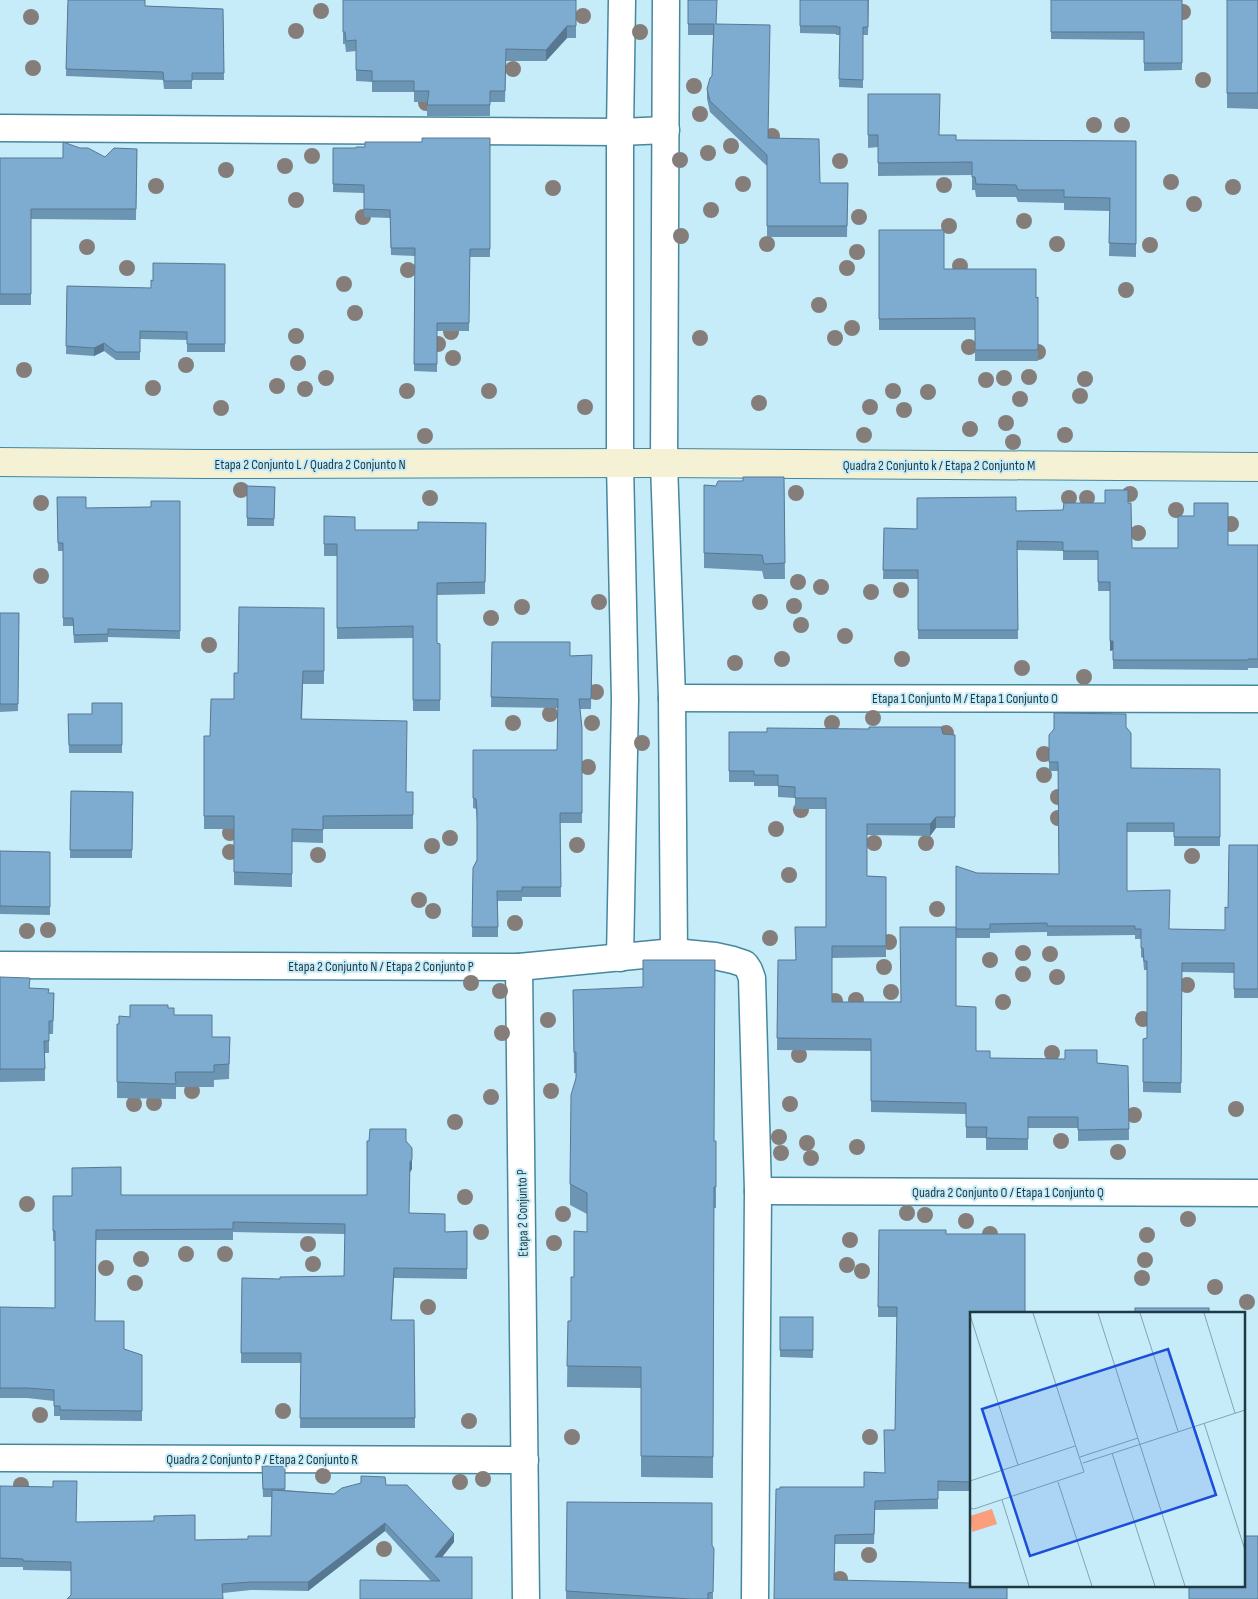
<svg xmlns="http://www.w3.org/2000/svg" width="1258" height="1599" font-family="'Sofia Sans Condensed',sans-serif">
<rect width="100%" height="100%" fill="#c6ecfa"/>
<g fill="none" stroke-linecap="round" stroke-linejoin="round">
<defs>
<g id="street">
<path d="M 666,0 L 664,463 L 672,698 L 674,952"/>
<path d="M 0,128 L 620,132 L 666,130"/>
<path d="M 672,698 L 1258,699"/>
<path d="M 620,958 L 625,700 L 620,463 L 620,132 L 622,0"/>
<path d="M 0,965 L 519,967 L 674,952 L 715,956 L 733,960 L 745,964 L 749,970 L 752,978 L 758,1191 L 755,1599"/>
<path d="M 519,967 L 526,1599"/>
<path d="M 758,1191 L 1258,1193"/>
<path d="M 0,1458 L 525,1460"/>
</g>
<path id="secondary" d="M 0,462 L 203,464 L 664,463 L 1258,467"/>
</defs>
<use href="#street" stroke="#46879c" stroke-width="29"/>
<use href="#secondary" stroke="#46879c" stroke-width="30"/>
<use href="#street" stroke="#fff" stroke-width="26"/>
<use href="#secondary" stroke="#f5f1d4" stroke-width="28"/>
</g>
<g fill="#857d7a">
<circle cx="321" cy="11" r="8"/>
<circle cx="1183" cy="12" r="8"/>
<circle cx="583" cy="16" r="8"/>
<circle cx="31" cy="17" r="8"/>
<circle cx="296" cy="31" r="8"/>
<circle cx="640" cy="32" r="8"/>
<circle cx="33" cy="68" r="8"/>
<circle cx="513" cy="69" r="8"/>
<circle cx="1203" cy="80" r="8"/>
<circle cx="694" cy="86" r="8"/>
<circle cx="426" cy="103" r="8"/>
<circle cx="700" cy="114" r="8"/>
<circle cx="1094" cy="125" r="8"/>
<circle cx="1122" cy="125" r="8"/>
<circle cx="772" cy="136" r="8"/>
<circle cx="731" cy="146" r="8"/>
<circle cx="708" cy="153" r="8"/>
<circle cx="312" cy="156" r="8"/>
<circle cx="680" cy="160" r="8"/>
<circle cx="840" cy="161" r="8"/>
<circle cx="285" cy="166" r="8"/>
<circle cx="226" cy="170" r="8"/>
<circle cx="1171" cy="182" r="8"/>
<circle cx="743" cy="184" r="8"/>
<circle cx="944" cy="185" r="8"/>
<circle cx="156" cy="186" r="8"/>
<circle cx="1233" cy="187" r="8"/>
<circle cx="553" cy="188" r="8"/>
<circle cx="296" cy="200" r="8"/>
<circle cx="1194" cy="204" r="8"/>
<circle cx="711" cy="210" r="8"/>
<circle cx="363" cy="217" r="8"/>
<circle cx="859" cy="217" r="8"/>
<circle cx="1024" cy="221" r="8"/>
<circle cx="949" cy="226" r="8"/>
<circle cx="681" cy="236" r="8"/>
<circle cx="767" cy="244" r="8"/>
<circle cx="1057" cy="244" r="8"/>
<circle cx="1150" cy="245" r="8"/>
<circle cx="87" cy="247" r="8"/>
<circle cx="857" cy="252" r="8"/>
<circle cx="960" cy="266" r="8"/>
<circle cx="127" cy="268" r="8"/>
<circle cx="847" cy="268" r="8"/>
<circle cx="408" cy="270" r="8"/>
<circle cx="344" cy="284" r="8"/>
<circle cx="1126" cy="290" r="8"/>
<circle cx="819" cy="305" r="8"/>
<circle cx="355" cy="313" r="8"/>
<circle cx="852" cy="328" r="8"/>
<circle cx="451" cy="332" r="8"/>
<circle cx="296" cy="336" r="8"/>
<circle cx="700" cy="338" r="8"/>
<circle cx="835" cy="338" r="8"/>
<circle cx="438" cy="344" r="8"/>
<circle cx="969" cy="347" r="8"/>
<circle cx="1038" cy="352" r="8"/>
<circle cx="453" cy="358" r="8"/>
<circle cx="298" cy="363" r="8"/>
<circle cx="186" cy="365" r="8"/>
<circle cx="24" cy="370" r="8"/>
<circle cx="1029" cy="377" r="8"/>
<circle cx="326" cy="378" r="8"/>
<circle cx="1004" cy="378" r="8"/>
<circle cx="1085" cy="379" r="8"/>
<circle cx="986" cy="380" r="8"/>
<circle cx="277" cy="386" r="8"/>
<circle cx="153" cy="388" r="8"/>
<circle cx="305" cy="389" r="8"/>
<circle cx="407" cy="391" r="8"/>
<circle cx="489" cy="391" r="8"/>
<circle cx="893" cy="391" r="8"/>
<circle cx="928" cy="392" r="8"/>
<circle cx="1080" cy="396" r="8"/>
<circle cx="1020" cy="399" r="8"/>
<circle cx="759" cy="403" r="8"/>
<circle cx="585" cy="407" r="8"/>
<circle cx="870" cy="407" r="8"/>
<circle cx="221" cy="408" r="8"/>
<circle cx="904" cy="410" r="8"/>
<circle cx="1006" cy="423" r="8"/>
<circle cx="970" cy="429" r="8"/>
<circle cx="864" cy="435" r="8"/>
<circle cx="1065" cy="435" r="8"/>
<circle cx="425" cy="436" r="8"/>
<circle cx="1013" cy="442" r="8"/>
<circle cx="241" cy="490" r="8"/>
<circle cx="796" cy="493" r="8"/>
<circle cx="1130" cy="494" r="8"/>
<circle cx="430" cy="498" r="8"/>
<circle cx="1069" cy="498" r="8"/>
<circle cx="1087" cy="498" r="8"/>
<circle cx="41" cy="503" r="8"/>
<circle cx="1176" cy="510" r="8"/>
<circle cx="1231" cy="524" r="8"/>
<circle cx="1138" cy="533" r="8"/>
<circle cx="41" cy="576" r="8"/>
<circle cx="798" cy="582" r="8"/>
<circle cx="821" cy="587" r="8"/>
<circle cx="901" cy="590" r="8"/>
<circle cx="871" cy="592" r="8"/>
<circle cx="599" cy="602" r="8"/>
<circle cx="760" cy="602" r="8"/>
<circle cx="794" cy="606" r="8"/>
<circle cx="522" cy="607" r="8"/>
<circle cx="491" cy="618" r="8"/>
<circle cx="801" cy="625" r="8"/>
<circle cx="845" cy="636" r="8"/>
<circle cx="209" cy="645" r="8"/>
<circle cx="782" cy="659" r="8"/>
<circle cx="902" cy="659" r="8"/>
<circle cx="735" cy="663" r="8"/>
<circle cx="1022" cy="668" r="8"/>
<circle cx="1084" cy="677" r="8"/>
<circle cx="596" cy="692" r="8"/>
<circle cx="550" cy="714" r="8"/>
<circle cx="873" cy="718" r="8"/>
<circle cx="513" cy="723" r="8"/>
<circle cx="592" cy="723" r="8"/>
<circle cx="832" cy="723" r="8"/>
<circle cx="946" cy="733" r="8"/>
<circle cx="642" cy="743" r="8"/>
<circle cx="1044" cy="754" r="8"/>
<circle cx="588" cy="767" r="8"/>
<circle cx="1044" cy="775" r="8"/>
<circle cx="1058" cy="797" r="8"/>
<circle cx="801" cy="810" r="8"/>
<circle cx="1058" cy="818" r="8"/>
<circle cx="776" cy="829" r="8"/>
<circle cx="230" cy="833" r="8"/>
<circle cx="450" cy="838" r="8"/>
<circle cx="874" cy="843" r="8"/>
<circle cx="926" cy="843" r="8"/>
<circle cx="577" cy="845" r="8"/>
<circle cx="432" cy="846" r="8"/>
<circle cx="230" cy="852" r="8"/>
<circle cx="318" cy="855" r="8"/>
<circle cx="1192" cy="856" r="8"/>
<circle cx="789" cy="875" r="8"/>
<circle cx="419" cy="900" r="8"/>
<circle cx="937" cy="909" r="8"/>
<circle cx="433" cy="911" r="8"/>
<circle cx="515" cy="923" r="8"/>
<circle cx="48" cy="930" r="8"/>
<circle cx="27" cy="931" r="8"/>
<circle cx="770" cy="938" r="8"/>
<circle cx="889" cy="942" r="8"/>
<circle cx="1023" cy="953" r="8"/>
<circle cx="1050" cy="954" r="8"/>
<circle cx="990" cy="960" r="8"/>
<circle cx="884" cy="967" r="8"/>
<circle cx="1023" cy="974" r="8"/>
<circle cx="1057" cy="977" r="8"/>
<circle cx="471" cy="983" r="8"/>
<circle cx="1187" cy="985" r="8"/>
<circle cx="500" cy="991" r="8"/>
<circle cx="891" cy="992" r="8"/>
<circle cx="856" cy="1000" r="8"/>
<circle cx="835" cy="1001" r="8"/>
<circle cx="1003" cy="1002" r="8"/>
<circle cx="1143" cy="1019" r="8"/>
<circle cx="548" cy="1020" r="8"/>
<circle cx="502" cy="1033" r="8"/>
<circle cx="1052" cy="1053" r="8"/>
<circle cx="799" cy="1055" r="8"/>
<circle cx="192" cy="1091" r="8"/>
<circle cx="551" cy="1091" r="8"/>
<circle cx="491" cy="1097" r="8"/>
<circle cx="154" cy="1103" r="8"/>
<circle cx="134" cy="1104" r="8"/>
<circle cx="790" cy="1104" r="8"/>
<circle cx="1236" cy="1109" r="8"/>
<circle cx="1134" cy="1115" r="8"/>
<circle cx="455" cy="1122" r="8"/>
<circle cx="779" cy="1137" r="8"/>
<circle cx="1061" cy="1141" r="8"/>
<circle cx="807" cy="1143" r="8"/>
<circle cx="857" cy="1147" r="8"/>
<circle cx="1118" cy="1152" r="8"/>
<circle cx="781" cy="1153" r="8"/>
<circle cx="811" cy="1158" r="8"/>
<circle cx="465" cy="1197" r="8"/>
<circle cx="27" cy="1204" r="8"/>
<circle cx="907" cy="1213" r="8"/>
<circle cx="563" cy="1214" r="8"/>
<circle cx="925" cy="1215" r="8"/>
<circle cx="1188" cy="1219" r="8"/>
<circle cx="966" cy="1221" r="8"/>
<circle cx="481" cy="1232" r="8"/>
<circle cx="990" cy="1234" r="8"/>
<circle cx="1147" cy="1235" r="8"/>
<circle cx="850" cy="1240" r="8"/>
<circle cx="554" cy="1243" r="8"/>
<circle cx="308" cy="1244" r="8"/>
<circle cx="186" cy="1254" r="8"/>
<circle cx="225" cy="1254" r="8"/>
<circle cx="141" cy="1259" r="8"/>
<circle cx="1145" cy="1260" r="8"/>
<circle cx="313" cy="1264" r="8"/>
<circle cx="847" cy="1265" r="8"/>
<circle cx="106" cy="1268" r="8"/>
<circle cx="862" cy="1271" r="8"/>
<circle cx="1142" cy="1278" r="8"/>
<circle cx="135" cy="1283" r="8"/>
<circle cx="1215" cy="1287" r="8"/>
<circle cx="1247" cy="1302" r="8"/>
<circle cx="428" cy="1307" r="8"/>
<circle cx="283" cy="1411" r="8"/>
<circle cx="40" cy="1415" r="8"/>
<circle cx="469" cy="1421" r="8"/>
<circle cx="572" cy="1437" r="8"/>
<circle cx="870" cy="1437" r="8"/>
<circle cx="323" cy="1476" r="8"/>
<circle cx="483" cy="1479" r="8"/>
<circle cx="460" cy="1482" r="8"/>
<circle cx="21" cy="1485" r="8"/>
<circle cx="384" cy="1549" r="8"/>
<circle cx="869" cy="1555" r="8"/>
<circle cx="840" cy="1579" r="8"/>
</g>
<g fill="#6c94b3">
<path d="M 68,0 L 145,6 L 223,9 L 224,80 L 192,80 L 192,89 L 164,89 L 163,80 L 66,76 Z"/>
<path d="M 576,0 L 576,38 L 567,38 L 546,61 L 506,61 L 505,102 L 490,102 L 490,116 L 427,116 L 427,102 L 414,102 L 414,92 L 372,92 L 372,82 L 356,81 L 356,51 L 346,52 L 345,44 L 343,44 L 343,32 Z"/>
<path d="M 688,0 L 717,24 L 768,138 L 820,183 L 848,183 L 847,237 L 767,237 L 767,166 L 710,112 L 707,99 L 707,89 L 712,76 L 713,35 L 688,35 Z"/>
<path d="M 800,0 L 869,0 L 868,35 L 863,35 L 863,88 L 839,87 L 840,35 L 836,35 L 836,34 L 800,33 Z"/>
<path d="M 1051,0 L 1182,0 L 1182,70 L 1144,71 L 1144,40 L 1051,39 Z"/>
<path d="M 1227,0 L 1258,0 L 1258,109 L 1227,108 Z"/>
<path d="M 868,94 L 939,135 L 956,140 L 1136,141 L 1136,257 L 1109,256 L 1110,211 L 1064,210 L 1064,203 L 1018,202 L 1016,197 L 976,197 L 975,190 L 972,190 L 972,175 L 878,176 L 878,147 L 868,148 Z"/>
<path d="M 490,138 L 490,257 L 470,257 L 469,331 L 437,331 L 437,372 L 414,371 L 415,256 L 391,255 L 390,218 L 364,217 L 364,193 L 333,192 L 333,148 L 356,148 L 365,147 L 422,142 Z"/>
<path d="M 137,149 L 136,220 L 31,219 L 31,305 L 0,305 L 0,158 L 63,158 L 105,157 Z"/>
<path d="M 879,230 L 944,269 L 1036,298 L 1038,297 L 1038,361 L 975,361 L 975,330 L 879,330 Z"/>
<path d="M 225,264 L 225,352 L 187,352 L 187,340 L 140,339 L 140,360 L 116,360 L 104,351 L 94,356 L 66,354 L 67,286 L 151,288 L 153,281 Z"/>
<path d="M 784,477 L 785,579 L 764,579 L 762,571 L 704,568 L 704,485 L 716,486 L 743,481 Z"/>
<path d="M 247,486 L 275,487 L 274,526 L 247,526 Z"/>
<path d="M 57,497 L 86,508 L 151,507 L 180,501 L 180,639 L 108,637 L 108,642 L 74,643 L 73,626 L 63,626 L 63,551 L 58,551 Z"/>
<path d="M 1128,503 L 1132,548 L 1178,548 L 1228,545 L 1258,545 L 1258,668 L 1248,668 L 1248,670 L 1113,669 L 1113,650 L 1110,651 L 1110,591 L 1098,591 L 1098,560 L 1063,560 L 1063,551 L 1017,550 L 1018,639 L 918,639 L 918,579 L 883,579 L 884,528 L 917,529 L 1016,511 L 1063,510 Z"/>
<path d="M 324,516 L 355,530 L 418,530 L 486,523 L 485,594 L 437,595 L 437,643 L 440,644 L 440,711 L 413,711 L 413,638 L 337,639 L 337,556 L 324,556 Z"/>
<path d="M 324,608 L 324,684 L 303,684 L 302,719 L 406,792 L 413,792 L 413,829 L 323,829 L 323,843 L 292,842 L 292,887 L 234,885 L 234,829 L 204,829 L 204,736 L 210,736 L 234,699 L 238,673 Z"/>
<path d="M 0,613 L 19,613 L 18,711 L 0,712 Z"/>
<path d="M 492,642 L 570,656 L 592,655 L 591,709 L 580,709 L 582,728 L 582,823 L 560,823 L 561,897 L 522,897 L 522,901 L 498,901 L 498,937 L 472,937 L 473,868 L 477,860 L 477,823 L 476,809 L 473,808 L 473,798 L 557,750 L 558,708 L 491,707 Z"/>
<path d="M 122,703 L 122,753 L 69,753 L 68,714 L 92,714 Z"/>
<path d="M 1126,727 L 1131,768 L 1220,769 L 1220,846 L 1174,846 L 1174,832 L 1127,832 L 1127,891 L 1170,929 L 1225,930 L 1228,908 L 1258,845 L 1258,998 L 1234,998 L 1234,973 L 1182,972 L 1181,1093 L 1143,1092 L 1143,1039 L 1147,1038 L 1147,970 L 1144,970 L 1143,958 L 1141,957 L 1141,939 L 1135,939 L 1135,935 L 1047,936 L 1047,932 L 990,933 L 990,938 L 956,938 L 956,1006 L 976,1051 L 990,1058 L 1097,1063 L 1128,1066 L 1129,1140 L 1078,1141 L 1078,1128 L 1028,1128 L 1028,1150 L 986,1150 L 986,1138 L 966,1138 L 966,1114 L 871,1112 L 871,1051 L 777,1050 L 778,960 L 795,960 L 826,927 L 826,809 L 795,809 L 795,798 L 778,797 L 778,786 L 754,786 L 754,782 L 729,782 L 729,732 L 955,735 L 955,828 L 936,828 L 930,836 L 867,835 L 867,876 L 886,877 L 886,957 L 832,958 L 832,1002 L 900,1002 L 956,927 L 977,873 L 1059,874 L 1058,771 L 1049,771 L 1049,735 Z"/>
<path d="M 71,791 L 133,792 L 132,858 L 70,858 Z"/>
<path d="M 0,851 L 50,852 L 50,915 L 0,914 Z"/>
<path d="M 0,977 L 30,988 L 48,993 L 54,993 L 53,1034 L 49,1034 L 49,1053 L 45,1053 L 45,1081 L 0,1082 Z"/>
<path d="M 573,990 L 714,1141 L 716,1141 L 716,1208 L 714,1208 L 713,1478 L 641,1477 L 641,1388 L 567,1387 L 568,1321 L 571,1321 L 574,1277 L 587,1232 L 587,1214 L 570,1205 L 570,1184 L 576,1079 L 576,1073 L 574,1073 Z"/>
<path d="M 168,1008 L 174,1015 L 212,1037 L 230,1037 L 229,1079 L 214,1080 L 214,1087 L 176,1087 L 176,1099 L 117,1098 L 117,1024 L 119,1024 L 130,1017 Z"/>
<path d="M 406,1141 L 412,1169 L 410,1172 L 409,1213 L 445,1232 L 467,1231 L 467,1279 L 394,1278 L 392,1320 L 414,1320 L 415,1428 L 300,1428 L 301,1363 L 241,1363 L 242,1278 L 280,1279 L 344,1276 L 345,1234 L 233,1232 L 233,1240 L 96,1240 L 95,1321 L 124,1349 L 142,1355 L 142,1421 L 60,1420 L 60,1416 L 54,1416 L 54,1401 L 27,1398 L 0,1398 L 0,1307 L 55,1308 L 55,1241 L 53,1241 L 53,1196 L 367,1195 Z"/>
<path d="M 879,1230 L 946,1234 L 972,1313 L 972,1491 L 938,1491 L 938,1509 L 875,1510 L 874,1544 L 835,1544 L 774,1599 L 864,1487 L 885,1473 L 895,1430 L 897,1317 L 878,1317 Z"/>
<path d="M 780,1317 L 813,1317 L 813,1358 L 780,1357 Z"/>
<path d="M 262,1466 L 285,1466 L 285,1490 L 334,1494 L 386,1485 L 454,1542 L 442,1557 L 472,1599 L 431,1581 L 385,1531 L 308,1591 L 251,1590 L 223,1593 L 71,1595 L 71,1571 L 23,1570 L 23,1567 L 0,1567 L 0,1486 L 76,1522 L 195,1540 L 248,1539 L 271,1536 L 272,1497 L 263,1497 Z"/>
<path d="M 567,1502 L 712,1545 L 713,1599 L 566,1599 Z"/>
</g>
<g fill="#587892">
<path d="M 567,26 L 567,38 L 546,61 L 546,50 Z"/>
<path d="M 104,343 L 104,351 L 94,356 L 94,348 Z"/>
<path d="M 1110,641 L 1113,641 L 1113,650 L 1110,651 Z"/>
<path d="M 936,817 L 936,828 L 930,836 L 930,824 Z"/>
<path d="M 412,1159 L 412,1169 L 410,1172 L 410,1162 Z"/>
<path d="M 385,1523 L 385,1531 L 308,1591 L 308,1582 Z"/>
<path d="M 454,1534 L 454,1542 L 435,1566 L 435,1557 Z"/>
</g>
<g fill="#7dacd0" stroke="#587892">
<path d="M 68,0 L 145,0 L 145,6 L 223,9 L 224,73 L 192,73 L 192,81 L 164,81 L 163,72 L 66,69 Z"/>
<path d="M 343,0 L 576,0 L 576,26 L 567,26 L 546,50 L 506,49 L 505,91 L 490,91 L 490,105 L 427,105 L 429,91 L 414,91 L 414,81 L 372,81 L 372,71 L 356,70 L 356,40 L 346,41 L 345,32 L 343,32 Z"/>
<path d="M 688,0 L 717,0 L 716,24 L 770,25 L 768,138 L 819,139 L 820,183 L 848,183 L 847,226 L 767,226 L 767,155 L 710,101 L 707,89 L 710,78 L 712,76 L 714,24 L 688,24 Z"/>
<path d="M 800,0 L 868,0 L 868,27 L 863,27 L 863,80 L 839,79 L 840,27 L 836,27 L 837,26 L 800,26 Z"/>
<path d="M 1051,0 L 1182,0 L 1182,63 L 1144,63 L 1144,32 L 1051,32 Z"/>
<rect x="1227" y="0" width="31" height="93"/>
<path d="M 868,94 L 940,94 L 939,135 L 956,135 L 956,140 L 1136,141 L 1136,244 L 1109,243 L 1110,198 L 1064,197 L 1064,190 L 1018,190 L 1016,185 L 976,184 L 975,177 L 972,177 L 972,162 L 878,163 L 878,135 L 868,135 Z"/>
<path d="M 422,138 L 490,138 L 490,249 L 470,249 L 469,323 L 437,323 L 437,364 L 414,364 L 415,248 L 391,248 L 390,210 L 364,209 L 364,185 L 333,184 L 333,148 L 356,148 L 356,147 L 365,147 L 365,142 L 422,142 Z"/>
<path d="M 63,142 L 80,148 L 88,148 L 105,157 L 114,148 L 137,149 L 136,209 L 31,209 L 31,294 L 0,294 L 0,158 L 63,158 Z"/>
<path d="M 879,230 L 944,230 L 944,269 L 1036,269 L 1036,298 L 1038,297 L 1038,350 L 975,350 L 975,318 L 879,319 Z"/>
<path d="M 153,263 L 225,264 L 225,344 L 187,344 L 187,332 L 140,331 L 140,352 L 116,352 L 104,343 L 94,348 L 66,346 L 67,286 L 151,288 L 151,280 L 153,281 Z"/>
<path d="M 743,477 L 784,477 L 785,563 L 764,564 L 762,555 L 704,553 L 704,485 L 716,486 L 718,481 L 743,481 Z"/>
<path d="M 247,486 L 275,487 L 274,519 L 247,518 Z"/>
<path d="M 1105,490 L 1128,490 L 1128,503 L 1131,503 L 1132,548 L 1178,548 L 1178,516 L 1194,516 L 1194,503 L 1228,503 L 1228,545 L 1258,545 L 1258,659 L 1248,659 L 1248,660 L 1113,660 L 1113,641 L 1110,641 L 1110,582 L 1098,582 L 1098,551 L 1063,551 L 1063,542 L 1017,541 L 1018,630 L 918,630 L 918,570 L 883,570 L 884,528 L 917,529 L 917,498 L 1016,497 L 1016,511 L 1063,510 L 1064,503 L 1105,503 Z"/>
<path d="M 57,497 L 86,497 L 86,508 L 151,507 L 151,501 L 180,501 L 180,631 L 108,629 L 108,634 L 74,635 L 73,618 L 63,618 L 63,543 L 58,543 Z"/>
<path d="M 324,516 L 355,517 L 355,530 L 418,530 L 418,522 L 486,523 L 485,582 L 437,583 L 437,643 L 440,644 L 440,700 L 413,700 L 413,626 L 337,628 L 337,544 L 324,544 Z"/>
<path d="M 239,607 L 324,608 L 324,671 L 303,671 L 301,719 L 407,721 L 406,792 L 413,792 L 413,815 L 323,816 L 323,830 L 292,829 L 292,874 L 234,872 L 234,816 L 204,816 L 204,736 L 210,736 L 211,699 L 234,699 L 234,673 L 238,673 Z"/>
<path d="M 0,613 L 19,613 L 18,704 L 0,704 Z"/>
<path d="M 492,642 L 570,642 L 570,656 L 592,655 L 591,699 L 579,699 L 582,728 L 582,813 L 560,813 L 561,887 L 522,887 L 522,891 L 497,891 L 498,927 L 472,927 L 473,868 L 477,860 L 477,813 L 476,799 L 473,798 L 473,750 L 557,750 L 558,699 L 491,697 Z"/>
<path d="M 92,703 L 122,703 L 122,745 L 69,745 L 68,714 L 92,714 Z"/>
<path d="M 1054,713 L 1126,714 L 1126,727 L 1131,733 L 1131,768 L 1220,769 L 1220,837 L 1174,837 L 1174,823 L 1127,823 L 1127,891 L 1170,890 L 1169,929 L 1225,930 L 1225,907 L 1228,908 L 1229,845 L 1258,845 L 1258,989 L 1234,989 L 1234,963 L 1182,963 L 1181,1083 L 1143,1082 L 1143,1039 L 1147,1038 L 1147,961 L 1144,961 L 1143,948 L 1141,948 L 1141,929 L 1135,929 L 1135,926 L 1047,926 L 1047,923 L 990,924 L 990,929 L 956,929 L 956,866 L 977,873 L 1059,874 L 1058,762 L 1049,762 L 1049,735 L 1054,729 Z"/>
<path d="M 869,727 L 941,727 L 943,734 L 955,735 L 955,817 L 936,817 L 930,824 L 867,824 L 867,876 L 886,877 L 886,946 L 832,946 L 832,1002 L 901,1002 L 900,927 L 956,927 L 956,1006 L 976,1007 L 976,1051 L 990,1051 L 990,1058 L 1065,1059 L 1065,1050 L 1097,1050 L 1097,1063 L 1128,1066 L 1129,1129 L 1078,1130 L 1078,1117 L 1028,1117 L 1028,1139 L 986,1138 L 987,1127 L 966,1127 L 966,1103 L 871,1101 L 871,1039 L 777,1038 L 778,960 L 796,960 L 795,927 L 826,927 L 826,798 L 795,798 L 795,787 L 778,786 L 778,775 L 754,775 L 754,771 L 729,771 L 729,732 L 767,732 L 767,728 L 869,729 Z"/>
<path d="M 71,791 L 133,792 L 132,850 L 70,850 Z"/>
<path d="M 0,851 L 50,852 L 50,907 L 0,906 Z"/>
<path d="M 643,960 L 715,960 L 714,1141 L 716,1141 L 716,1187 L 714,1187 L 713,1457 L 641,1456 L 641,1367 L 567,1366 L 568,1321 L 571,1321 L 571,1277 L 574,1277 L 574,1231 L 587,1232 L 587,1193 L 570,1184 L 571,1095 L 576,1078 L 576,1052 L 574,1052 L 573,990 L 643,987 Z"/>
<path d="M 0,977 L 30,978 L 29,988 L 49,989 L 48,993 L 54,993 L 53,1021 L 49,1021 L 49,1041 L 44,1041 L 45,1069 L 0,1069 Z"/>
<path d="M 130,1005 L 168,1005 L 168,1008 L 174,1008 L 174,1015 L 212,1015 L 212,1037 L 230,1037 L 229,1064 L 214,1065 L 214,1072 L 176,1072 L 175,1073 L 176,1084 L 117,1082 L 117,1024 L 119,1024 L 119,1016 L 130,1017 Z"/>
<path d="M 370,1129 L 406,1129 L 406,1141 L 412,1148 L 412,1159 L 410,1162 L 409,1213 L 445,1214 L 445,1232 L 467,1231 L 467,1269 L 394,1268 L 391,1320 L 414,1320 L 415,1418 L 300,1418 L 301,1353 L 241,1353 L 242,1278 L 280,1279 L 280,1277 L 344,1276 L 345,1224 L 233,1222 L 233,1229 L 96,1230 L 95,1321 L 124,1321 L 124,1349 L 142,1355 L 142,1411 L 60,1410 L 60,1406 L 54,1406 L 54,1390 L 27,1388 L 0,1388 L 0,1307 L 55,1308 L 55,1231 L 53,1231 L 53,1196 L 72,1196 L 72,1168 L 121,1167 L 121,1195 L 367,1195 L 367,1141 L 369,1141 Z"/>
<path d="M 879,1230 L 946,1230 L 946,1234 L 1025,1234 L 1025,1313 L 972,1313 L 972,1482 L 938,1481 L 938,1499 L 875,1501 L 874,1534 L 835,1535 L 834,1580 L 972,1583 L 972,1585 L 974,1585 L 974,1586 L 1007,1586 L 1007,1599 L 774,1599 L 776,1489 L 780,1489 L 780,1487 L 864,1487 L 864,1472 L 885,1473 L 884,1430 L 895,1430 L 897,1307 L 878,1307 Z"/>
<rect x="1135" y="1308" width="74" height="5"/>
<rect x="780" y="1317" width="33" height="33"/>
<path d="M 262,1466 L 285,1466 L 285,1489 L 263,1489 Z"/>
<path d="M 361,1476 L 385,1477 L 386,1485 L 407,1485 L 454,1534 L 435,1557 L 472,1557 L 472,1599 L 360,1599 L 360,1580 L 440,1581 L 385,1523 L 308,1582 L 251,1582 L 222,1584 L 223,1599 L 67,1599 L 71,1595 L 71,1562 L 23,1561 L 23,1559 L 0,1558 L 0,1486 L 53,1487 L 53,1481 L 77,1481 L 76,1522 L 154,1521 L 154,1516 L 195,1515 L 195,1540 L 248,1539 L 248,1536 L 271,1536 L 272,1490 L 334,1494 L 342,1488 L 361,1483 Z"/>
<path d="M 567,1502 L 712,1503 L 712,1545 L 714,1549 L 713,1592 L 708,1593 L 708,1599 L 690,1599 L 566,1591 Z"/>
<path d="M 1244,1536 L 1258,1536 L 1258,1599 L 1189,1599 L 1189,1585 L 1244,1585 Z"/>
</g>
<g text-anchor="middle" stroke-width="4" stroke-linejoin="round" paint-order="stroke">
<g font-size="14" fill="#1e3942" stroke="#c6ecfa">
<text x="310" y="469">Etapa 2 Conjunto L / Quadra 2 Conjunto N</text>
<text x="939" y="470">Quadra 2 Conjunto k / Etapa 2 Conjunto M</text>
<text x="965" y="703">Etapa 1 Conjunto M / Etapa 1 Conjunto O</text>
<text x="381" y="971">Etapa 2 Conjunto N / Etapa 2 Conjunto P</text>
<text x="1008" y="1197">Quadra 2 Conjunto O / Etapa 1 Conjunto Q</text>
<text transform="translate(522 1213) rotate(-91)" y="5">Etapa 2 Conjunto P</text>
<text x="262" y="1464">Quadra 2 Conjunto P / Etapa 2 Conjunto R</text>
</g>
</g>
<g transform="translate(970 1312)">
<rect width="275" height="275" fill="#c6ecfa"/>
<path d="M 22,197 L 27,212 L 2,220 L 0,204 Z" fill="#fa9e7b"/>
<path fill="none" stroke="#83a4b0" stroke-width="1" d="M 128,1 L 215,274M 170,1 L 208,119M 234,1 L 265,101M 0,3 L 48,153M 234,111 L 275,238M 142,141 L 185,274M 110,145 L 168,126M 113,151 L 275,98M 0,169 L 105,134M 88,170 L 122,274M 32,188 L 59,274M 0,196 L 4,197 L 114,160 L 63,1"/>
<path fill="#1d4ed8" fill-opacity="0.15" stroke="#1d4ed8" stroke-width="2.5" d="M 198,37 L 246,183 L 60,244 L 12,97 Z"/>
<rect width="275" height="275" fill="none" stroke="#1e3942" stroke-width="2.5"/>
</g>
</svg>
